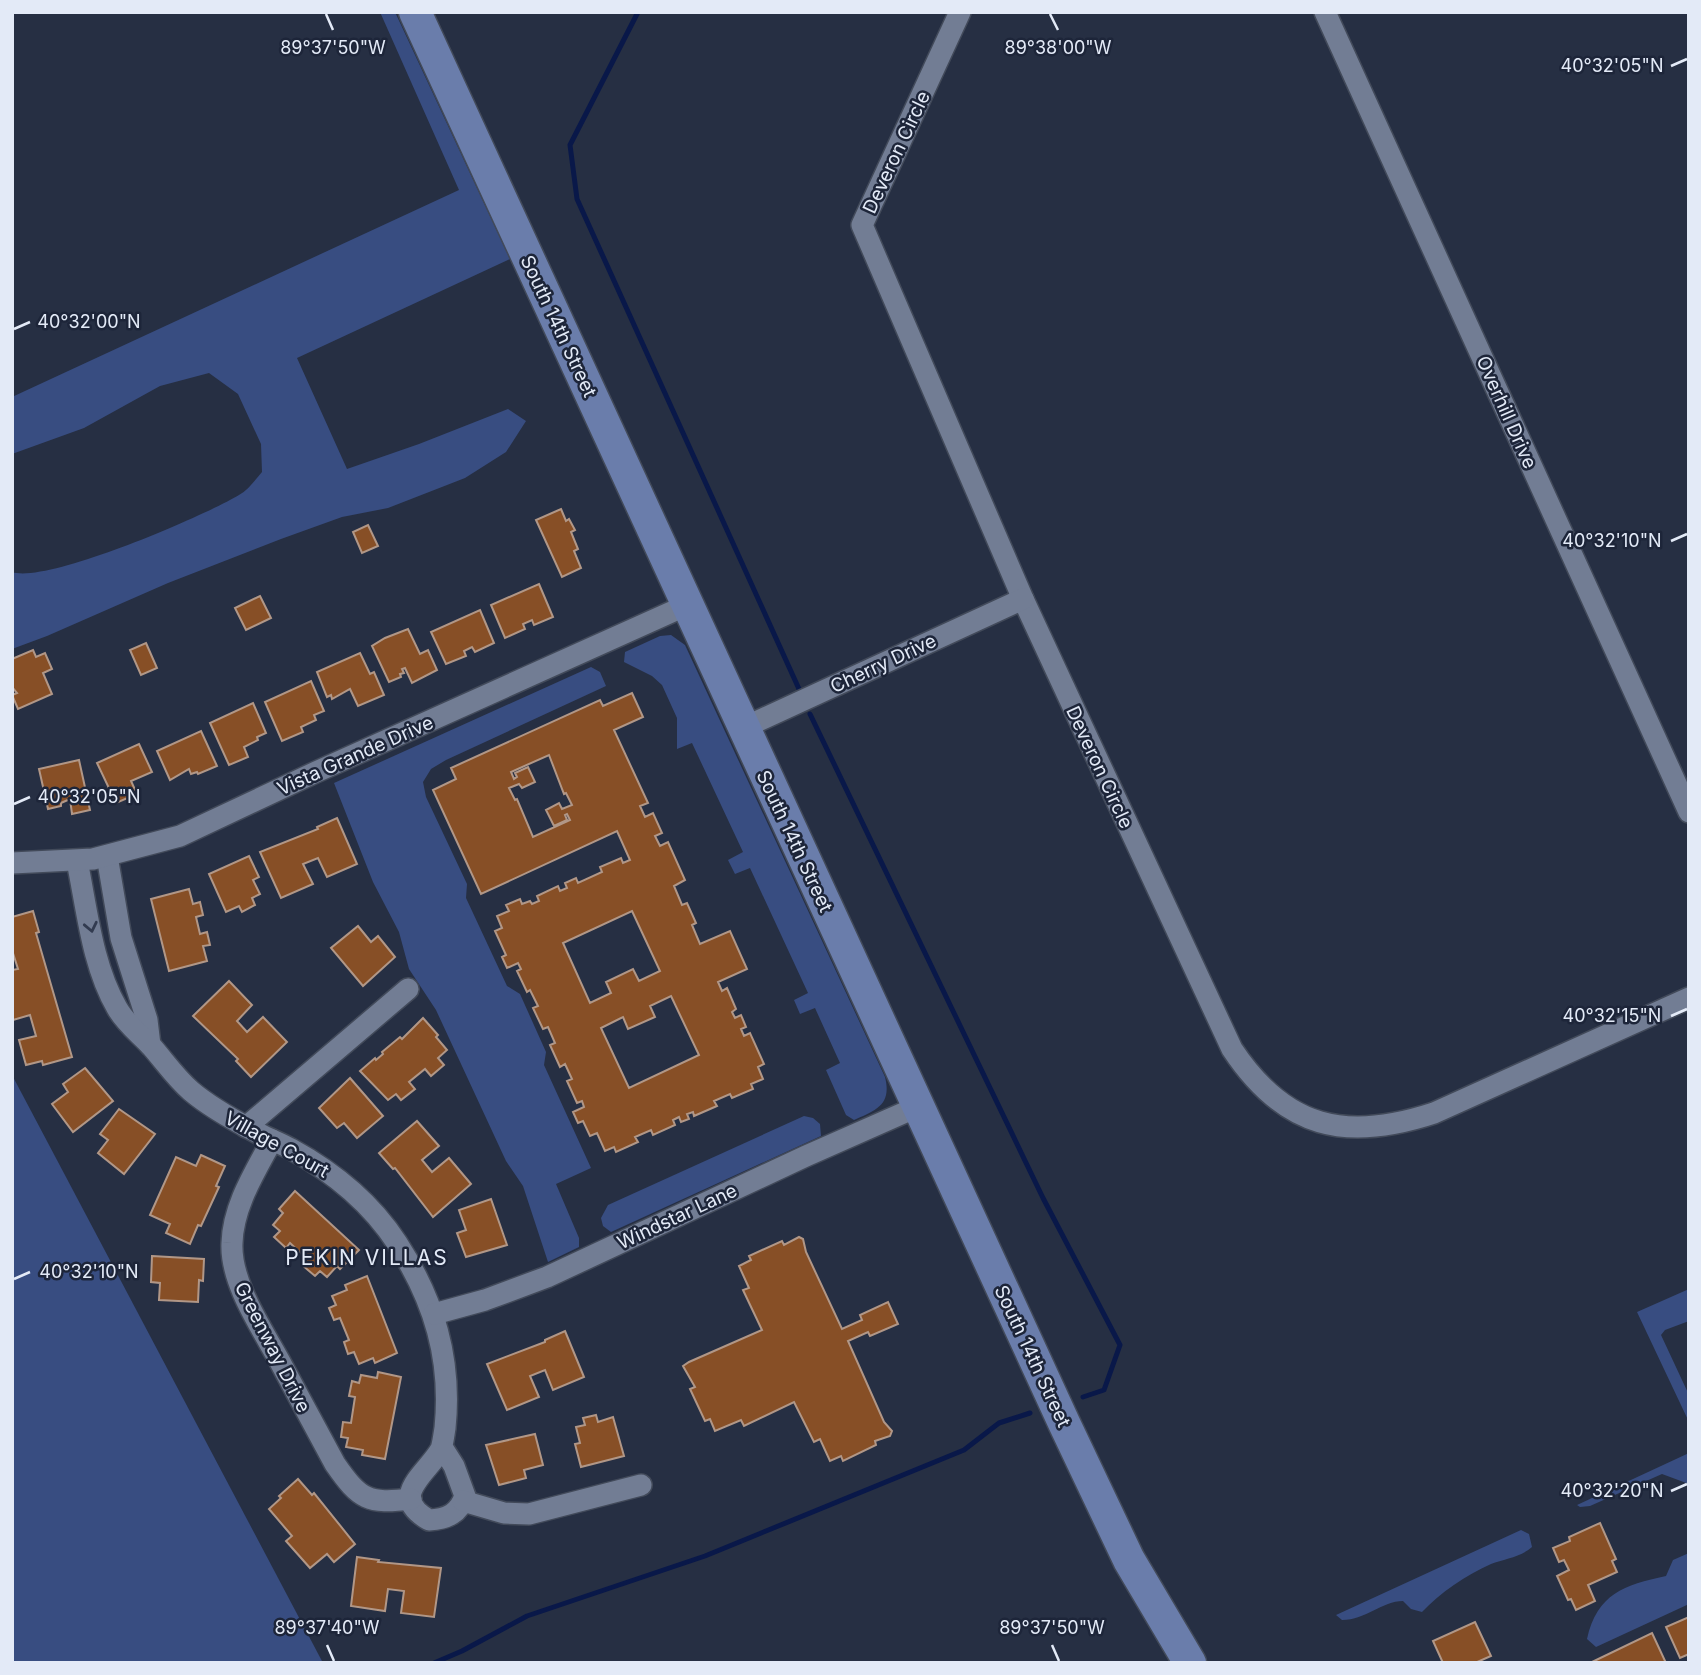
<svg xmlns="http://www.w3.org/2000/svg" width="1701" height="1675" font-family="Inter,sans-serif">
<rect width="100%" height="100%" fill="#262f43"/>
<g fill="#384d81">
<path d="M 380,12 L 395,12 L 510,259 L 297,358 L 347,469 L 419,444 L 508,409 L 526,421 L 506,452 L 465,478 L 388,508 L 342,517 L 281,539 L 168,583 L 47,636 L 12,649 L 12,572 C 47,584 204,516 239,495 C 248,490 255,480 262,472 L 261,444 L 238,394 L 209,373 L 160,386 L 84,428 L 12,454 L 12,397 L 459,190 Z"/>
<path d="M 671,635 L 685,645 L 885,1077 C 892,1105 876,1110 854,1120 L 846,1115 L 826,1070 L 840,1063 L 815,1008 L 800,1014 L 794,1000 L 808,993 L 750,868 L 735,874 L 728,860 L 743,852 L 692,743 L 677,749 L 677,718 L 662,685 L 652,676 L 624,662 L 625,652 L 660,636 Z"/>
<path d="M 591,667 L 600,672 L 606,686 L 446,760 L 431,769 L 423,782 L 426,797 L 467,884 L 466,898 L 507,986 L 520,994 L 546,1052 L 544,1065 L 591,1168 L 556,1184 L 579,1238 L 579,1247 L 548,1262 L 523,1186 L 506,1161 L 436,1010 L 409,969 L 399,932 L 373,882 L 334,783 Z"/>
<path d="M 12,1075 L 323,1663 L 12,1663 Z"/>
<path d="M 804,1116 L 813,1118 L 820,1124 L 821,1136 L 611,1232 L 603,1226 L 601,1218 L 608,1205 Z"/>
<path d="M 1689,1289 L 1689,1321 L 1665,1330 L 1661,1335 L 1689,1395 L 1689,1422 L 1637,1312 Z"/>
<path d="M 1689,1453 L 1689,1484 L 1662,1474 L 1590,1506 L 1580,1507 L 1577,1505 Z"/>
<path d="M 1521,1530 L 1529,1534 L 1532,1547 C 1521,1557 1504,1559 1491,1564 C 1466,1575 1440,1593 1422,1612 L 1411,1609 L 1403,1601 C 1382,1601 1366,1620 1342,1620 L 1336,1615 Z"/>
<path d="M 1689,1553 L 1689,1604 L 1596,1647 L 1587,1639 C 1597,1594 1624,1585 1666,1576 L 1673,1560 Z"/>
</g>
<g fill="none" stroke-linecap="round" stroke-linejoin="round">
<g stroke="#091849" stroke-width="5">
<path d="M 638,12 L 570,145 L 577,199 L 799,689"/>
<path d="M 810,714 L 1043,1198 L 1120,1345 L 1104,1390 L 1083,1397"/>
<path d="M 434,1663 L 462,1651 L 527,1616 L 705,1556 L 964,1450 L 999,1423 L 1030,1413"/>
</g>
</g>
<g fill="#874f26" stroke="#b19787" stroke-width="2" fill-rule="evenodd">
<path d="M 561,509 L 566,521 L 569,519 L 575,530 L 571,532 L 578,549 L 574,551 L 581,568 L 562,577 L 536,520 Z"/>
<path d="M 368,525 L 378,546 L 362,553 L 353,532 Z"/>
<path d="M 539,584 L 553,617 L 534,625 L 532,620 L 523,624 L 525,629 L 505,638 L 491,605 Z"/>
<path d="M 260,596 L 271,618 L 246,630 L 235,608 Z"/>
<path d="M 480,610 L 494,643 L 475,652 L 472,647 L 464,651 L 466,656 L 446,664 L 431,632 Z"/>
<path d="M 408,629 L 420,654 L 428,650 L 437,670 L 412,683 L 405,668 L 402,669 L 404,673 L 400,674 L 401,677 L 389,682 L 372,646 L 385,638 Z"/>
<path d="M 146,643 L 157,668 L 141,675 L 130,650 Z"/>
<path d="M 33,650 L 36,657 L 45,653 L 52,669 L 43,673 L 52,694 L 18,709 L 12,695 L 17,693 L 12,687 L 12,659 Z"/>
<path d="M 360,653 L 370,674 L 374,672 L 384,695 L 358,706 L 350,689 L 332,699 L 331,695 L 327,697 L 317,672 Z"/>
<path d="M 311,681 L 324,711 L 314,715 L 316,720 L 301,727 L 303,732 L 282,741 L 265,702 Z"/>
<path d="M 632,693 L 643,717 L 614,730 L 648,803 L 640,806 L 645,817 L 653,813 L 662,833 L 655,836 L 660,846 L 668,842 L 685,880 L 674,886 L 682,905 L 687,903 L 696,923 L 692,925 L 700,944 L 730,931 L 747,969 L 718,982 L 722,991 L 727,988 L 736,1009 L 732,1012 L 735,1018 L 741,1015 L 746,1027 L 741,1029 L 744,1036 L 750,1033 L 764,1064 L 758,1067 L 763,1079 L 751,1084 L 753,1089 L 732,1098 L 730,1094 L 714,1101 L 717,1106 L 694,1116 L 693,1112 L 687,1114 L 689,1119 L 681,1122 L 679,1117 L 673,1120 L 675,1125 L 653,1135 L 651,1130 L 635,1137 L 638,1142 L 616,1152 L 614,1147 L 605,1151 L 597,1133 L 590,1136 L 583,1121 L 578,1123 L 573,1112 L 584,1107 L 582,1101 L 577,1103 L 567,1081 L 572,1079 L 565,1064 L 560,1067 L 550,1045 L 555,1043 L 548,1027 L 543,1029 L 533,1008 L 538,1006 L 530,990 L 527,992 L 517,971 L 521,969 L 518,963 L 507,968 L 502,957 L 506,955 L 495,931 L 502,928 L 497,916 L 509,911 L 506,905 L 520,899 L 522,904 L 530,901 L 532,904 L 539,901 L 537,896 L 558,886 L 560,891 L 567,888 L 565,883 L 576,878 L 578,883 L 602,872 L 600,867 L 621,858 L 623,863 L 630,860 L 617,831 L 481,894 L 433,790 L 456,779 L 451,768 L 600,700 L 603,706 ZM 549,755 L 564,794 L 566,793 L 572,805 L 562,809 L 559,803 L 546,810 L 554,826 L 567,820 L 565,815 L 567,814 L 570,820 L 533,837 L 517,799 L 515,800 L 509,788 L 519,784 L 522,788 L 535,782 L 528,767 L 515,773 L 517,777 L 514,779 L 511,772 ZM 632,911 L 660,971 L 639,981 L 633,969 L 606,982 L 611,993 L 590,1003 L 563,943 ZM 671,996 L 699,1055 L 629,1088 L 601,1028 L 623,1017 L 628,1029 L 655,1017 L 650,1006 Z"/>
<path d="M 253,703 L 266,733 L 257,737 L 258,740 L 244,747 L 248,757 L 229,765 L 210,723 Z"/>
<path d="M 201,731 L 217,766 L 198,774 L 197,772 L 191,774 L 189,769 L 170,780 L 157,751 Z"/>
<path d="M 139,744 L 152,772 L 131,781 L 137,794 L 116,803 L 97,763 Z"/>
<path d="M 79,760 L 90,810 L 72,814 L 70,799 L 61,803 L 61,806 L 48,809 L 39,769 Z"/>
<path d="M 337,818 L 357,864 L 327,877 L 318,858 L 303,864 L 313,884 L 281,898 L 260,852 L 318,829 L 317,827 Z"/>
<path d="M 249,856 L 259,877 L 253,880 L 260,894 L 252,898 L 255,905 L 242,912 L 239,906 L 226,912 L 209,874 Z"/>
<path d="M 189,889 L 193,904 L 200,902 L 203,915 L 196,917 L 200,934 L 207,932 L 210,945 L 203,946 L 207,961 L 169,971 L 151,899 Z"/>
<path d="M 33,911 L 39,932 L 36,933 L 72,1057 L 43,1065 L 42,1061 L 26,1065 L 19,1040 L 36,1036 L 30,1015 L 13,1020 L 12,1017 L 12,970 L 18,969 L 12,950 L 12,917 Z"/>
<path d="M 358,926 L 371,942 L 378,936 L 395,957 L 363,986 L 331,948 Z"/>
<path d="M 229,981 L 252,1005 L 237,1021 L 247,1032 L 263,1017 L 287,1042 L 251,1077 L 236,1061 L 238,1059 L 193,1016 Z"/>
<path d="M 423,1018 L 438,1035 L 436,1037 L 447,1050 L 438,1058 L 444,1065 L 431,1076 L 425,1069 L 409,1082 L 415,1089 L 401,1100 L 396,1094 L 388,1100 L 360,1071 L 375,1058 L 376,1060 L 383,1054 L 382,1052 L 400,1037 L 402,1039 Z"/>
<path d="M 85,1068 L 113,1101 L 73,1132 L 52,1104 L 68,1092 L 63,1084 Z"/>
<path d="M 350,1078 L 383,1116 L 357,1138 L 344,1123 L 337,1128 L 319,1108 Z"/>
<path d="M 119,1109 L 155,1134 L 124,1174 L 98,1153 L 108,1140 L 100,1134 Z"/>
<path d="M 417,1121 L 439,1146 L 422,1160 L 432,1172 L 449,1158 L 471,1184 L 433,1217 L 395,1168 L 393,1169 L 379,1153 Z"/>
<path d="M 201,1155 L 225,1166 L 216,1186 L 219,1187 L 201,1226 L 198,1225 L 190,1244 L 166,1233 L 170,1224 L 150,1215 L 176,1157 L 196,1166 Z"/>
<path d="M 295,1191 L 359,1250 L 340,1269 L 337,1266 L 327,1277 L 320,1271 L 315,1276 L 302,1265 L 307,1259 L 290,1243 L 286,1248 L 274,1237 L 280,1231 L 273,1225 L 283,1213 L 279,1209 Z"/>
<path d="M 491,1199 L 507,1245 L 466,1257 L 457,1233 L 466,1230 L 459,1210 Z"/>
<path d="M 799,1237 L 803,1239 L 806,1252 L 842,1329 L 862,1320 L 860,1315 L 888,1302 L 898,1324 L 870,1336 L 868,1332 L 848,1341 L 884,1422 L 892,1431 L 890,1436 L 875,1441 L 876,1445 L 843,1461 L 841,1456 L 830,1461 L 820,1439 L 814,1442 L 794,1402 L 744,1426 L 741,1420 L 715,1431 L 710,1419 L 705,1421 L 690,1389 L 695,1387 L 683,1366 L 689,1362 L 762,1330 L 743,1290 L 749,1288 L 739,1266 L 751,1260 L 749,1256 L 782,1241 L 784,1245 Z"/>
<path d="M 152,1256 L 204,1259 L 203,1281 L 199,1280 L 198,1302 L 159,1300 L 160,1283 L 151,1282 Z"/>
<path d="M 367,1276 L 397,1353 L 375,1363 L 373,1358 L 359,1364 L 354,1352 L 348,1354 L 344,1342 L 349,1340 L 340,1318 L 334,1320 L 329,1308 L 336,1305 L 332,1296 L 347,1290 L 345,1285 Z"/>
<path d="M 565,1331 L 584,1377 L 553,1390 L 545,1370 L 530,1376 L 539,1397 L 507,1410 L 487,1364 L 545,1342 L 545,1340 Z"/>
<path d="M 378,1372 L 401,1377 L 385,1459 L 362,1455 L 363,1450 L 346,1447 L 348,1438 L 341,1437 L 343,1422 L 351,1423 L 355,1397 L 349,1396 L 352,1381 L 359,1383 L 361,1375 L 377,1378 Z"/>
<path d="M 596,1415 L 598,1422 L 613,1417 L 624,1456 L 581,1467 L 575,1444 L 580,1443 L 576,1427 L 585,1425 L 583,1418 Z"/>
<path d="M 535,1434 L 543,1465 L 524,1470 L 526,1478 L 499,1485 L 486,1445 Z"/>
<path d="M 298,1479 L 312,1495 L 314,1493 L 355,1544 L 334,1562 L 327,1554 L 310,1568 L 286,1541 L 292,1536 L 269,1509 L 281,1498 L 279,1496 Z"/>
<path d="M 1600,1523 L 1616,1559 L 1612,1561 L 1617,1572 L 1588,1585 L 1595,1601 L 1576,1610 L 1571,1599 L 1568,1600 L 1557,1576 L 1569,1570 L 1564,1560 L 1559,1562 L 1553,1548 L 1570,1541 L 1569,1537 Z"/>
<path d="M 357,1557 L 379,1560 L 378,1562 L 441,1568 L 434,1617 L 401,1613 L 404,1591 L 388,1589 L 385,1611 L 351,1606 Z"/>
<path d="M 1689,1617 L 1689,1654 L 1680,1658 L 1666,1627 Z"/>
<path d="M 1475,1622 L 1491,1656 L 1475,1663 L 1443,1663 L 1433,1641 Z"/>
<path d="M 1652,1633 L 1666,1663 L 1590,1663 Z"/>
</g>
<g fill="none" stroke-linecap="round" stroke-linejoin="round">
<defs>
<g id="minor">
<path d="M 960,12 L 862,225 L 1023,599 L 1232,1049 C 1285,1129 1346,1142 1434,1113 L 1689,998"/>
<path d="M 1325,12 L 1689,812"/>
<path d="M 743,728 L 1023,599"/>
<path d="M 107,856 L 121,938 L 147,1020 L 150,1045"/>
<path d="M 77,861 C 87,909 92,965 117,1008 C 126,1024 140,1034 152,1047 C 165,1062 176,1078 191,1091 C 211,1108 235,1121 258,1133 C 269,1139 280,1143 291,1149 C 333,1172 371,1203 397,1243 C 434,1300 452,1359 445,1428 C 444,1434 443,1443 441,1449 C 427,1474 387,1496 429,1520 C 448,1519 459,1513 465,1496 L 454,1466 L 442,1447"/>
<path d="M 12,863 L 93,859 L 180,836 L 316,772 L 687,605"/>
<path d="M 246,1127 L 408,989"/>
<path d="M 272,1140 C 255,1172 233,1206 232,1243 C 230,1282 261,1327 279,1360 C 298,1395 316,1429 335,1464 C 360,1500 368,1504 411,1499"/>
<path d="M 434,1314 L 485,1300 L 547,1277 L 806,1156 L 917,1107"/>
<path d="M 463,1501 L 504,1513 L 529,1514 L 641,1485"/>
</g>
<path id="secondary" d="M 415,12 L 1064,1423 L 1129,1560 L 1190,1663"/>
</defs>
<use href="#minor" stroke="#424a5a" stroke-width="24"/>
<use href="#secondary" stroke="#424a5a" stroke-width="35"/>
<use href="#minor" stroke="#727d94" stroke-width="21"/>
<use href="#secondary" stroke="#6a7dab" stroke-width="32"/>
</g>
<defs><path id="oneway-chevron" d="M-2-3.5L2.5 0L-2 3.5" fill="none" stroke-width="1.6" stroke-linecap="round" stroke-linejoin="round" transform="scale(1.75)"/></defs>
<use stroke="#323b50" href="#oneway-chevron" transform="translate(91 927) rotate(78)"/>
<path fill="none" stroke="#e3eaf7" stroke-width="2.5" d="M 326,14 L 333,30M 1050,14 L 1058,30M 1671,66 L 1687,59M 14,329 L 30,322M 1671,541 L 1687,534M 14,804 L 30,797M 1671,1016 L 1687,1009M 14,1279 L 30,1272M 1671,1491 L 1687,1484M 327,1645 L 334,1661M 1052,1645 L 1059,1661"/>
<g text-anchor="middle" stroke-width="5" stroke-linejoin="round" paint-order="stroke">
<g font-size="19" fill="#e3eaf7" stroke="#1d2539">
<text transform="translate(896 152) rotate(-65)" y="7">Deveron Circle</text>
<text transform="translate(559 326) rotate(65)" y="7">South 14th Street</text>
<text transform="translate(1507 412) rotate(66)" y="7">Overhill Drive</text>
<text transform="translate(883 663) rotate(-25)" y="7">Cherry Drive</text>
<text transform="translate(355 755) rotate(-24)" y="7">Vista Grande Drive</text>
<text transform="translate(1100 767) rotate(65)" y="7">Deveron Circle</text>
<text transform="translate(795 841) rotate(65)" y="7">South 14th Street</text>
<text transform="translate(277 1144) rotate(29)" y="7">Village Court</text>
<text transform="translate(677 1216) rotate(-25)" y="7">Windstar Lane</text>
<text transform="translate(273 1347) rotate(63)" y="7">Greenway Drive</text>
<text transform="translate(1033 1356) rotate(65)" y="7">South 14th Street</text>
</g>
<g font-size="21" letter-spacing="2" fill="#e3eaf7" stroke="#1d2539">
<text x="367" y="1265">PEKIN VILLAS</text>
</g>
</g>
<g font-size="18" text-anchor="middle" fill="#e3eaf7" stroke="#1d2539" stroke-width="5" stroke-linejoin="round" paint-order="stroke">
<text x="333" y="54">89°37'50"W</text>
<text x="1058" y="54">89°38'00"W</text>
<text x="1612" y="72">40°32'05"N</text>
<text x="89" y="328">40°32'00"N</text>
<text x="1612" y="547">40°32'10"N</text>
<text x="89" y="803">40°32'05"N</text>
<text x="1612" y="1022">40°32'15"N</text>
<text x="89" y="1278">40°32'10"N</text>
<text x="1612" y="1497">40°32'20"N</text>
<text x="327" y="1634">89°37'40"W</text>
<text x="1052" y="1634">89°37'50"W</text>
</g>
<rect width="1701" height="1675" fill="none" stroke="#e3eaf7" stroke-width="28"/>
</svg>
